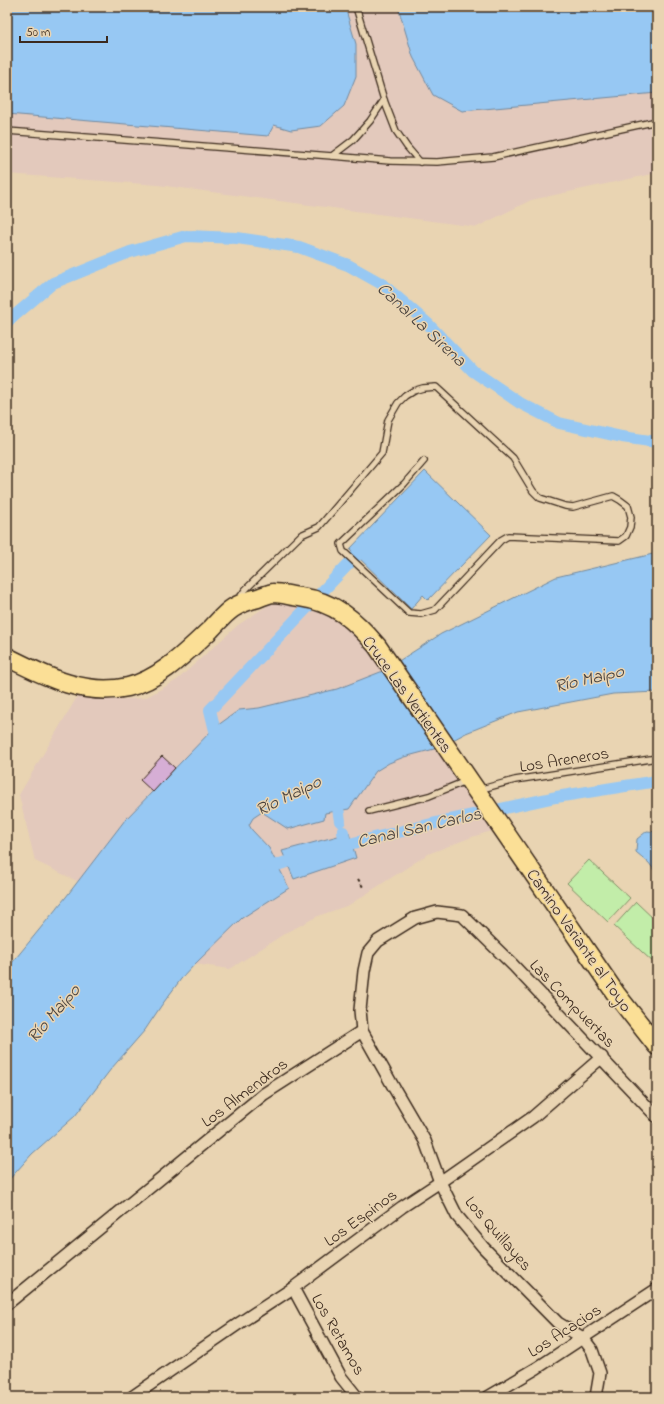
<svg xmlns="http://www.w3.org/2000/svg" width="664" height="1404" font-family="'Indie Flower',sans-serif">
<rect width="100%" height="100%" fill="#e9d4b2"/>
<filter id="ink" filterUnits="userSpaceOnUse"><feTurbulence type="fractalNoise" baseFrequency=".025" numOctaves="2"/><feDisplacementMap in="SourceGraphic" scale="8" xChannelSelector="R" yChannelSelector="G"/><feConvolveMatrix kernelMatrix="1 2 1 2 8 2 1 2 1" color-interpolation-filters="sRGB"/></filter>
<g filter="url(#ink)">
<g fill="#e3c9bc">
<path d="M 7,7 L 657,7 L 657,173 L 531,200 L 477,227 L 158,185 L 7,174 Z"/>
<path d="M 301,603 L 350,625 L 495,830 L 472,837 L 428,854 L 349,905 L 318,916 L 284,934 L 230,969 L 195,964 L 77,881 L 35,861 L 19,795 L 77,697 L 112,700 L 145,698 L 177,680 L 238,625 L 270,604 Z"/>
</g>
<g fill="#c2eda9" stroke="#7e8c64">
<path d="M 589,860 L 630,898 L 608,922 L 567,883 Z"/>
<path d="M 636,902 L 657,922 L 657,962 L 655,964 L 614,926 Z"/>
</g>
<g fill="#97c8f3" stroke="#72899e">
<path d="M 7,7 L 345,7 L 356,44 L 356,76 L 344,106 L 321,126 L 291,130 L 274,125 L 268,136 L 7,114 Z"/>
<path d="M 398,7 L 657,7 L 657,93 L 462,111 L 433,95 L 413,57 Z"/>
<path d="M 425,471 L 491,535 L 428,600 L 423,595 L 411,609 L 350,549 Z"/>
<path d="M 657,553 L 657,692 L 613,694 L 518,712 L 466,733 L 438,748 L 404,757 L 389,763 L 376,771 L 349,809 L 325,813 L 324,819 L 288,829 L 262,812 L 253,818 L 249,825 L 252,830 L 269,848 L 289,888 L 242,918 L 195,964 L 181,979 L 161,1006 L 145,1030 L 111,1069 L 75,1116 L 32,1154 L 7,1182 L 7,969 L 66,897 L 125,820 L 214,728 L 239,710 L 259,708 L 337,689 L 383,671 L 441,634 L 556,577 Z"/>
<path d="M 647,831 L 657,832 L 657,874 L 649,863 L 636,852 L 637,839 Z"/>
<path d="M 349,833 L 356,858 L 294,879 L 282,851 Z"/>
</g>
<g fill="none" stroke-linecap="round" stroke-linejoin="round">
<g stroke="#97c8f3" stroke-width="12">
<path d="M 7,322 L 53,283 L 130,252 L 186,236 L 237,238 L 299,247 L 348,265 L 382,284 L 427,323 L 473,371 L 520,403 L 559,423 L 622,437 L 657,442"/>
<path d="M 218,743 L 210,710 L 356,556"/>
<path d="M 336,795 L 340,821"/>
<path d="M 343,832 L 345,844"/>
<path d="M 337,847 L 440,822 L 556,797 L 657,781"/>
<path d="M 262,866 L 277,865 L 302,857"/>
</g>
</g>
<path fill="#d6aed5" stroke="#3b2a1e" d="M 162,756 L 175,768 L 153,792 L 140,780 Z"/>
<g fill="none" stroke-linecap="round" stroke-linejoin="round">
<defs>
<g id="lane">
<path d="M 356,7 L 384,100 L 396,131 L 407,147 L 420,162"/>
<path d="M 7,131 L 332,156 L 390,161 L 437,162 L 493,157 L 657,121"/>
<path d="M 332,156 L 353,140 L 370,121 L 384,100"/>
<path d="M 239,599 L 245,590 L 301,535 L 319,527 L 382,453 L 388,420 L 398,403 L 405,396 L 413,391 L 423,388 L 436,387 L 513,458 L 533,491 L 540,498 L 565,506 L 573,507 L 613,496 L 620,500 L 628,506 L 631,517 L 630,527 L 626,536 L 619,541 L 508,536 L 501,540 L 435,610 L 421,614 L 409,613 L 343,551 L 341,544 L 404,484 L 424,461"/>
<path d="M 478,790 L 515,780 L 657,758"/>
<path d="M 369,811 L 429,796 L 466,781"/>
</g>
<g id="street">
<path d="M 293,1288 L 341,1377 L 357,1397"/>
<path d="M 7,1304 L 264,1094 L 362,1031"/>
<path d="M 132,1397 L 241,1322 L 293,1288 L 402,1207 L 440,1182 L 533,1117 L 602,1057"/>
<path d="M 488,1397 L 537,1368 L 657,1289"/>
<path d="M 596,1397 L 600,1373 L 592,1350 L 583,1338 L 558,1323 L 483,1247 L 457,1216 L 440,1182 L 425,1141 L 394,1088 L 362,1031 L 360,1010 L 364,971 L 368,953 L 378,941 L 415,918 L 437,912 L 462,915 L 513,965 L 657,1117"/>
</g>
<path id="primary" d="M 7,657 C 45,676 84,697 128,687 C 161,679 187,651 211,629 C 218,622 225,613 233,608 C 241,603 250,600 258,598 C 263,596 268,594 273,593 C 281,593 291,596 300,597 C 335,602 355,620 377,646 L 616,994 L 657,1046"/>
</defs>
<use href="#lane" stroke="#3b2a1e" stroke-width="8"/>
<use href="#street" stroke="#3b2a1e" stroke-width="14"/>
<use href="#primary" stroke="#3b2a1e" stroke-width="21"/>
<path stroke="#3b2a1e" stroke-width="2" stroke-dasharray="3 3" stroke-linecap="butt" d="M 358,879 L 363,887"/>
<use href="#lane" stroke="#e9d4b2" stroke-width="5.5"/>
<use href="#street" stroke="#e9d4b2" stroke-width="11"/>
<use href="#primary" stroke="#fbdf96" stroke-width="18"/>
</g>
</g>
<g text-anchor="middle" stroke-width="3" stroke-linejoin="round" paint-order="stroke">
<g font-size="17" fill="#3b2a1e" stroke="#e9d4b2">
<text transform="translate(408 694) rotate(54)" y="6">Cruce Las Vertientes</text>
<text transform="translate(564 759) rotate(-9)" y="6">Los Areneros</text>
<text transform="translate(580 940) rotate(55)" y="6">Camino Variante al Toyo</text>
<text transform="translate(573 1003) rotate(46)" y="6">Las Compuertas</text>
<text transform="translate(244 1092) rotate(-37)" y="6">Los Almendros</text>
<text transform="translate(360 1217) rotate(-36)" y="6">Los Espinos</text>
<text transform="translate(499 1233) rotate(49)" y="6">Los Quillayes</text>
<text transform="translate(564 1330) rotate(-33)" y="6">Los Acacios</text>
<text transform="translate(339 1334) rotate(60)" y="6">Los Retamos</text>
</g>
<g font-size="18" font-style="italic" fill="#49423e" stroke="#e9d4b2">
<text transform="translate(422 324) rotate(43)" y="6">Canal La Sirena</text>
<text transform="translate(589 678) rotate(-13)" y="6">Río Maipo</text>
<text transform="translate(288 795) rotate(-26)" y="6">Río Maipo</text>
<text transform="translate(419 827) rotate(-13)" y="6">Canal San Carlos</text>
<text transform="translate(53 1013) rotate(-49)" y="6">Río Maipo</text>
</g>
</g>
<rect width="664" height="1404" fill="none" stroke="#e9d4b2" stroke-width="24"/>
<rect x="12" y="12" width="640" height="1380" fill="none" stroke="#3b2a1e" stroke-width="1.5" filter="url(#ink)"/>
<path d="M20 36v6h87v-6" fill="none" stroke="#3b2a1e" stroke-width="2"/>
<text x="26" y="36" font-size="12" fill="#3b2a1e" stroke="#e9d4b2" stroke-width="3" paint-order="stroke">50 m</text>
</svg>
